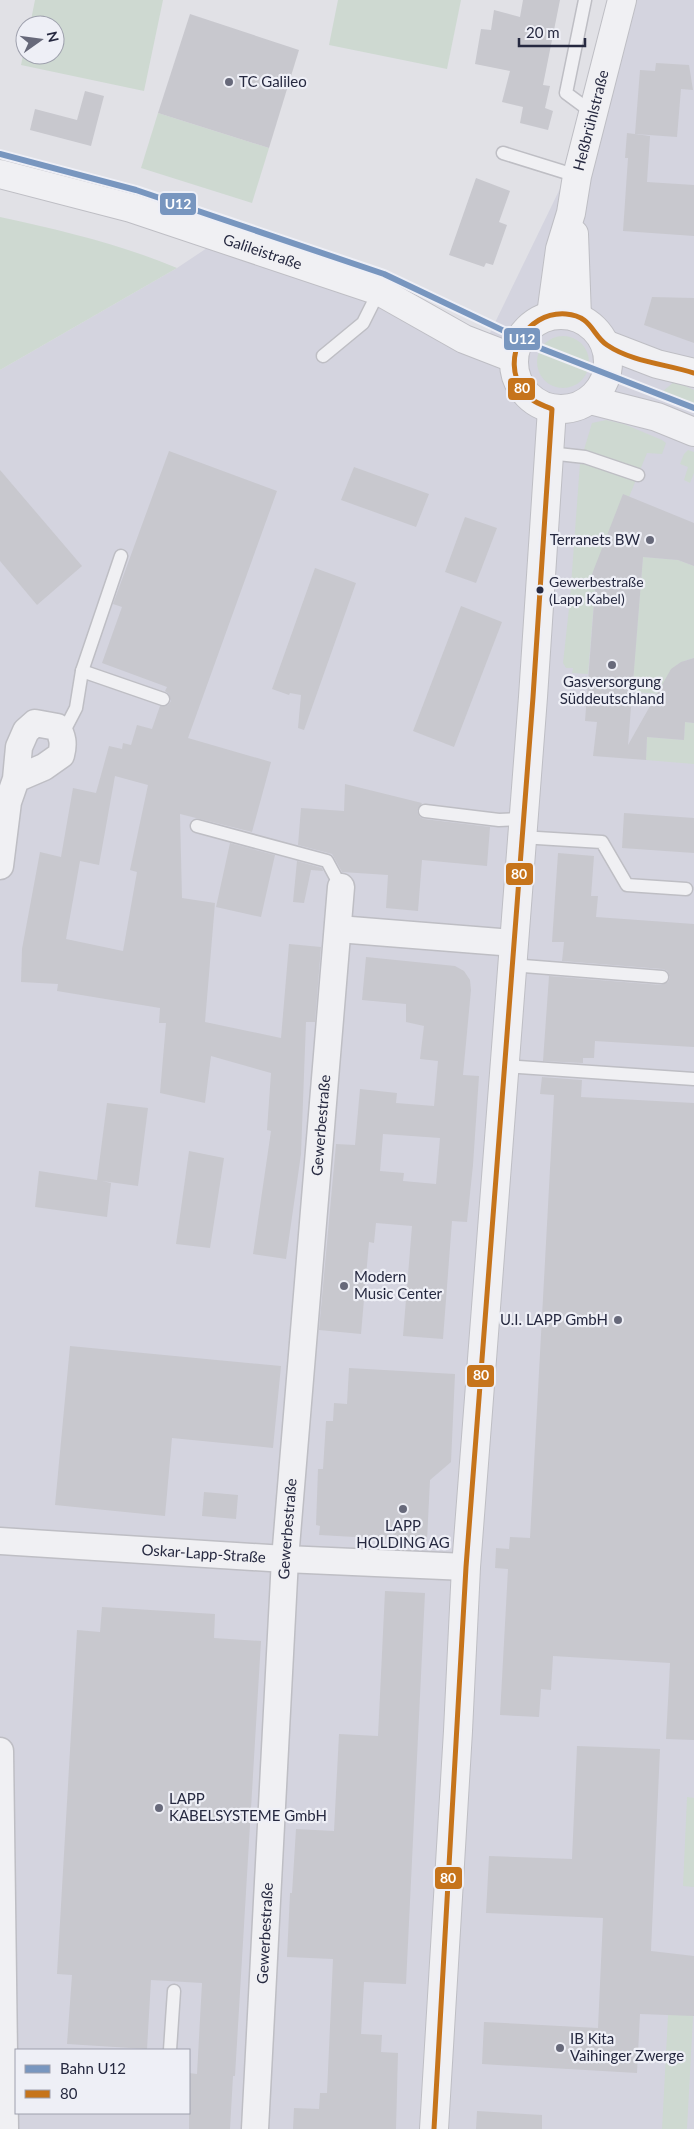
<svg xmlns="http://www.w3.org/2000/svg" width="694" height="2129" font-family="Lato,sans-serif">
<rect width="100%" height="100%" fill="#e1e1e6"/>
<path fill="#d4d4df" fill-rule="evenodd" d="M 625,0 L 694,0 L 694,2129 L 0,2129 L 0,370 L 177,268 L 228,234 L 488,337 L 603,100 ZM 16,2050 L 189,2050 L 189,2113 L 16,2113 Z"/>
<g fill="#ced9d1">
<path d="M 35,0 L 163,0 L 144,91 L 21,65 L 25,46 L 25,55 L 55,55 L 55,25 L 30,25 Z"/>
<path d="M 338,0 L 461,0 L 447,69 L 329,45 Z"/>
<path d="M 158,113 L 269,148 L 252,203 L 141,168 Z"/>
<path d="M 0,217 C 60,230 120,244 177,268 L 0,370 Z"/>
<circle cx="563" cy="362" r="26"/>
<path d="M 675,381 L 694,390 L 694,411 L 655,398 Z"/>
<path d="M 606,420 L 624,424 L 662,440 L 666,443 L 662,454 L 647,453 L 629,497 L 605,594 L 594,602 L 588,674 L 572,673 L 573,668 L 566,668 L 563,663 L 570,599 L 580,463 L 592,423 Z"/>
<path d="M 688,450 L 694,452 L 694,473 L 690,483 L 684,480 L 688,467 L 680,464 L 684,454 Z"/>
<path d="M 643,557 L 678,560 L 694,566 L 694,658 C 670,664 670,672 663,694 L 632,692 Z"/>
<path d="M 685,722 L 694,723 L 694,764 L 646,760 L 647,737 L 684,740 Z"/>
<path d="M 687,1797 L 694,1798 L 694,1887 L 683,1886 Z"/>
<path d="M 669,1997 L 694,1998 L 687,2129 L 662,2129 Z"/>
</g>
<g fill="#c8c8ce" fill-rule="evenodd">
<path d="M 523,0 L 560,0 L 543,85 L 550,86 L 545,108 L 553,111 L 548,130 L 520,123 L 523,107 L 502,102 L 510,71 L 475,64 L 481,29 L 491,30 L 494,10 L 520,17 Z"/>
<path d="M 190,14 L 299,50 L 269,148 L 158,113 Z"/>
<path d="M 656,63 L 689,65 L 693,90 L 681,89 L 677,137 L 635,134 L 640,70 L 655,71 Z"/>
<path d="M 85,91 L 104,96 L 91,146 L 30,130 L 35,109 L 77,120 Z"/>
<path d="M 627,133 L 650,136 L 647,182 L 694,185 L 694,236 L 623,231 L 628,158 L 625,158 Z"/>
<path d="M 476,178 L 510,191 L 499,222 L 507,225 L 493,265 L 486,263 L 484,267 L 449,255 Z"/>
<path d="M 652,297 L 694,298 L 694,343 L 644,325 Z"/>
<path d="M 169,451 L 277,491 L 188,738 L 271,762 L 252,832 L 180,814 L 182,898 L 215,903 L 205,1022 L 281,1038 L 289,944 L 321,947 L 315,1022 L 306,1022 L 301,1154 L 286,1259 L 253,1254 L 271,1131 L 267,1130 L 271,1073 L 211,1056 L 205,1103 L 160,1093 L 166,1023 L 159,1023 L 160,1008 L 57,991 L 58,984 L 21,982 L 22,949 L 40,852 L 61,857 L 73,788 L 96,793 L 109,746 L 122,749 L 123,743 L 131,745 L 137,725 L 152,729 L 160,706 L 168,705 L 171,701 L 169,694 L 165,691 L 167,687 L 102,663 L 122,607 L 113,604 ZM 115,776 L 148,785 L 130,870 L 137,872 L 123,951 L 66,939 L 80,861 L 99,865 Z"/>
<path d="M 354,467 L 429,494 L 416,527 L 341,500 Z"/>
<path d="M 0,470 L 82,566 L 37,605 L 0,561 Z"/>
<path d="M 623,494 L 694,523 L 694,566 L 678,560 L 643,557 L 628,745 L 671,669 L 681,662 L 694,658 L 694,723 L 685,722 L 684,740 L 647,737 L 646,760 L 593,756 L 597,722 L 585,721 L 595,590 L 587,587 Z"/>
<path d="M 465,517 L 497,528 L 476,583 L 445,572 Z"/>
<path d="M 315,568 L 356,583 L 304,730 L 298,728 L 301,695 L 290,693 L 289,695 L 272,689 Z"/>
<path d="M 461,606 L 502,622 L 454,747 L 413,731 Z"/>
<path d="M 345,784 L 422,803 L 417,811 L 420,817 L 424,819 L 490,827 L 487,866 L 422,860 L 418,911 L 386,908 L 388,875 L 342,872 L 332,854 L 298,845 L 301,808 L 344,811 Z"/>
<path d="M 624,813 L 694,818 L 694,853 L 622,848 Z"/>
<path d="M 230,843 L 275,855 L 261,917 L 216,907 Z"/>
<path d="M 558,853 L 594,856 L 591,896 L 598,896 L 596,917 L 694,924 L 694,1047 L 595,1041 L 594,1058 L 583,1058 L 583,1063 L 543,1061 L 549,976 L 661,985 L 668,982 L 670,977 L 667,971 L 663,969 L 562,961 L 564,942 L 552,942 Z"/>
<path d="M 297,861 L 322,868 L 323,871 L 311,870 L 304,903 L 293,902 Z"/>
<path d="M 366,957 L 455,966 L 464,971 L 470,980 L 471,990 L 463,1075 L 479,1076 L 473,1165 L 467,1222 L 452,1221 L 443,1339 L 403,1336 L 412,1226 L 376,1223 L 374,1243 L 369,1242 L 361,1334 L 319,1330 L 336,1144 L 355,1145 L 360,1089 L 397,1093 L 396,1103 L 434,1106 L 438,1061 L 420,1059 L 424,1026 L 406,1022 L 406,1004 L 362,1000 ZM 383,1134 L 440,1138 L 436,1184 L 403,1181 L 404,1173 L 380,1171 Z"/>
<path d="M 542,1077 L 582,1080 L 581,1097 L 694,1103 L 694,1740 L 666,1739 L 670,1663 L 553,1656 L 551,1690 L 541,1689 L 539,1717 L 500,1715 L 508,1569 L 495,1568 L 496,1548 L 509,1549 L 510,1537 L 530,1538 L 554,1095 L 540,1094 Z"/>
<path d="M 107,1103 L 148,1108 L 138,1186 L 102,1181 L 111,1183 L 107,1217 L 35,1207 L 39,1171 L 97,1180 Z"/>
<path d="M 189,1151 L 224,1158 L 210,1248 L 176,1244 Z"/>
<path d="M 70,1346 L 281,1366 L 273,1448 L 172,1438 L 165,1516 L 55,1505 Z"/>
<path d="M 349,1368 L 455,1374 L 451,1462 L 430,1480 L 427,1541 L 319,1535 L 320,1526 L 316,1525 L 318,1469 L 323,1469 L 326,1421 L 333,1421 L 334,1403 L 347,1404 Z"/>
<path d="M 204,1492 L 238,1495 L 236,1519 L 202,1516 Z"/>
<path d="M 385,1591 L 425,1593 L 406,1984 L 364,1982 L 361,2034 L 382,2035 L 381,2052 L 398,2053 L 396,2129 L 293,2129 L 294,2108 L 319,2109 L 320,2093 L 327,2093 L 333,1959 L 287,1957 L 290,1893 L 292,1893 L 296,1829 L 334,1831 L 339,1734 L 378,1736 Z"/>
<path d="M 102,1607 L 215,1614 L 214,1638 L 261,1641 L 235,2076 L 233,2076 L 230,2129 L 189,2129 L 189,2073 L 197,2074 L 202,1983 L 151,1980 L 147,2049 L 67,2044 L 72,1975 L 57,1974 L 77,1630 L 100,1632 Z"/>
<path d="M 577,1746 L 660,1749 L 651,1951 L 694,1956 L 694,2016 L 640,2014 L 637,2073 L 482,2064 L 484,2022 L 598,2028 L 603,1918 L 486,1913 L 489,1856 L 572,1859 Z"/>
<path d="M 477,2111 L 542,2115 L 542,2129 L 476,2129 Z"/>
</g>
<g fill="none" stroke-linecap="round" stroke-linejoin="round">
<defs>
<g id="service">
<path d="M 585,0 L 566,93 L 593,113"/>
<path d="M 503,153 L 577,176"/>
<path d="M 323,356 L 363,323 L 379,291"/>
<path d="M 549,453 L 585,457 L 638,475"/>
<path d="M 82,671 L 163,699"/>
<path d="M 62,735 L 76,708 L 82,671 L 121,556"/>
<path d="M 425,811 L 499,820 L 522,819"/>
<path d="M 197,826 L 327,861 L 341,887"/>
<path d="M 521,837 L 602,842 L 627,885 L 686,889"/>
<path d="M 511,965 L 662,977"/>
<path d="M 503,1066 L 694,1079"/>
<path d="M 170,2050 L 174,1991"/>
</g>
<g id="minor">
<path d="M 0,866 L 8,802 L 16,779 L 19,747 L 26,731 L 35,723 L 57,727 C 63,737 64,744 61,755 L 44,767 L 16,779"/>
<path d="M 338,929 L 513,943"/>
<path id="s1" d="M 0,1541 L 285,1559 L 466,1567"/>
<path d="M 0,1751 L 5,2129"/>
<path id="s2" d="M 255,2129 L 285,1559 L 341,887"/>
</g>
<g id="tertiary">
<path id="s3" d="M 0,174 L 131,208 L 379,291 L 464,339 L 513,358"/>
<path d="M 574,234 L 577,317"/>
<circle cx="561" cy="362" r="47"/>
<path id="s4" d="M 551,315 L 560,249 L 571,213 L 577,176 L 622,0"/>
<path d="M 605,344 L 657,364 L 694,373"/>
<path d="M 590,400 L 657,417 L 694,432"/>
<path d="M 434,2129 L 458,1731 L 466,1567 L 533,697 L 552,409"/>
</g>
</defs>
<use href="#service" stroke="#bebec4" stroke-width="15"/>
<use href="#minor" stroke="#bebec4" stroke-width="29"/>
<use href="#tertiary" stroke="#bebec4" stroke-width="30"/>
<use href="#service" stroke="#f0f0f3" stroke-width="12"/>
<use href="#minor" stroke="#f0f0f3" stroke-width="26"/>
<use href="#tertiary" stroke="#f0f0f3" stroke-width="28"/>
<defs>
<path id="bus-1" d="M 434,2129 L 466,1567 L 533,697 L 552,409 C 542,405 530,401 523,391 C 500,359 525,311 566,314 C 592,316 592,335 607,345 C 632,362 666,364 694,373"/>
</defs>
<use href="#bus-1" stroke="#eeeff6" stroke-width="9"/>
<use href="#bus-1" stroke="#c6741b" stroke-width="5"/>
<defs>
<path id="rail-1" d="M 0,154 L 136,190 L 384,274 L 540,348 L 694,408"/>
</defs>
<use href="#rail-1" stroke="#eeeff6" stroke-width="10"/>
<use href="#rail-1" stroke="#7896bf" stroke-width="6"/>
</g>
<g fill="#67697a" stroke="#eeeff6" stroke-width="2">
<circle cx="229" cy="82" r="5"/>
<circle cx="650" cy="540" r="5"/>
<circle cx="612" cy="665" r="5"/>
<circle cx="344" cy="1286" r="5"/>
<circle cx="618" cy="1320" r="5"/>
<circle cx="403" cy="1509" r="5"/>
<circle cx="159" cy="1808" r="5"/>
<circle cx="560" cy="2048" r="5"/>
</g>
<circle fill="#262940" stroke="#eeeff6" stroke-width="2" cx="540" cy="590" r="4.5"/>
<g text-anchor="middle" stroke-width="4.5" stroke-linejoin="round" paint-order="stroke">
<g font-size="14" fill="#262940" stroke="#eeeff6" text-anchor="start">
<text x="549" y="587">Gewerbestraße<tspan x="549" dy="17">(Lapp Kabel)</tspan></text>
</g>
<g font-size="15" fill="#262940" stroke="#eeeff6" text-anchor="start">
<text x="239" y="87">TC Galileo</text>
<text x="640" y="545" text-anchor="end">Terranets BW</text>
<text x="612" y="687" text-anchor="middle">Gasversorgung<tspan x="612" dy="17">Süddeutschland</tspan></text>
<text x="354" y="1282">Modern<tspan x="354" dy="17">Music Center</tspan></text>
<text x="608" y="1325" text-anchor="end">U.I. LAPP GmbH</text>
<text x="403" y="1531" text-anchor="middle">LAPP<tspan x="403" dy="17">HOLDING AG</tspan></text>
<text x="169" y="1804">LAPP<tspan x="169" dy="17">KABELSYSTEME GmbH</tspan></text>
<text x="570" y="2044">IB Kita<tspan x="570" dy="17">Vaihinger Zwerge</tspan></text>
</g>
<g font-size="15" fill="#262940" stroke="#eeeff6">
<text dy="5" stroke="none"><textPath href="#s4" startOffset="199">Heßbrühlstraße</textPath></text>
<text dy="5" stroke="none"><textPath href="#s3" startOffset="274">Galileistraße</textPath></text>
<text dy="5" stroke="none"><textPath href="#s2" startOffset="1006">Gewerbestraße</textPath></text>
<text dy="5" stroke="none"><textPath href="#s2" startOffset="601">Gewerbestraße</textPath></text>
<text dy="5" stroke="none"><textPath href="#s1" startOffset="204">Oskar-Lapp-Straße</textPath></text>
<text dy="5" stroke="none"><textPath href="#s2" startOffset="196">Gewerbestraße</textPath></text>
</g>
</g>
<g stroke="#eeeff6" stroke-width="2">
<rect x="159" y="192" width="38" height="24" rx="5" fill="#7896bf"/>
<rect x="503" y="327" width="38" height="24" rx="5" fill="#7896bf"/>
<rect x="507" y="377" width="29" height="24" rx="5" fill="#c6741b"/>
<rect x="505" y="862" width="29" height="24" rx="5" fill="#c6741b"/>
<rect x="466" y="1364" width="29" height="24" rx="5" fill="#c6741b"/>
<rect x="434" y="1866" width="29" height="24" rx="5" fill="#c6741b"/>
</g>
<g font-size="14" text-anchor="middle" font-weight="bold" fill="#fff">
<text x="178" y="209">U12</text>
<text x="522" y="344">U12</text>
<text x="522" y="393">80</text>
<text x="519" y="879">80</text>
<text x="481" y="1380">80</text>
<text x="448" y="1883">80</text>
</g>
<rect x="15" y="2049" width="175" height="65" fill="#eeeff6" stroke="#9ea0ad"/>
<rect x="25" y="2065" width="25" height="8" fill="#7896bf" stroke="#9ea0ad"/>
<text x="60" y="2074" font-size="15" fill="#262940">Bahn U12</text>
<rect x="25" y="2090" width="25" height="8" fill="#c6741b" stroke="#9ea0ad"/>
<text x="60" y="2099" font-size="15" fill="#262940">80</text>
<g transform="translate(40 40) rotate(76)"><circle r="24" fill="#eeeff6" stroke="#9ea0ad"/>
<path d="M0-4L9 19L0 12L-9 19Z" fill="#67697a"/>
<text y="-8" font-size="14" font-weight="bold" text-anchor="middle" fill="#262940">N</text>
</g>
<path d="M519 38v8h66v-8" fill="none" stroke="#262940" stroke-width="2.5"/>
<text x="526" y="38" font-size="15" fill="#262940" stroke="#eeeff6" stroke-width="4" paint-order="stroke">20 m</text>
</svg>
